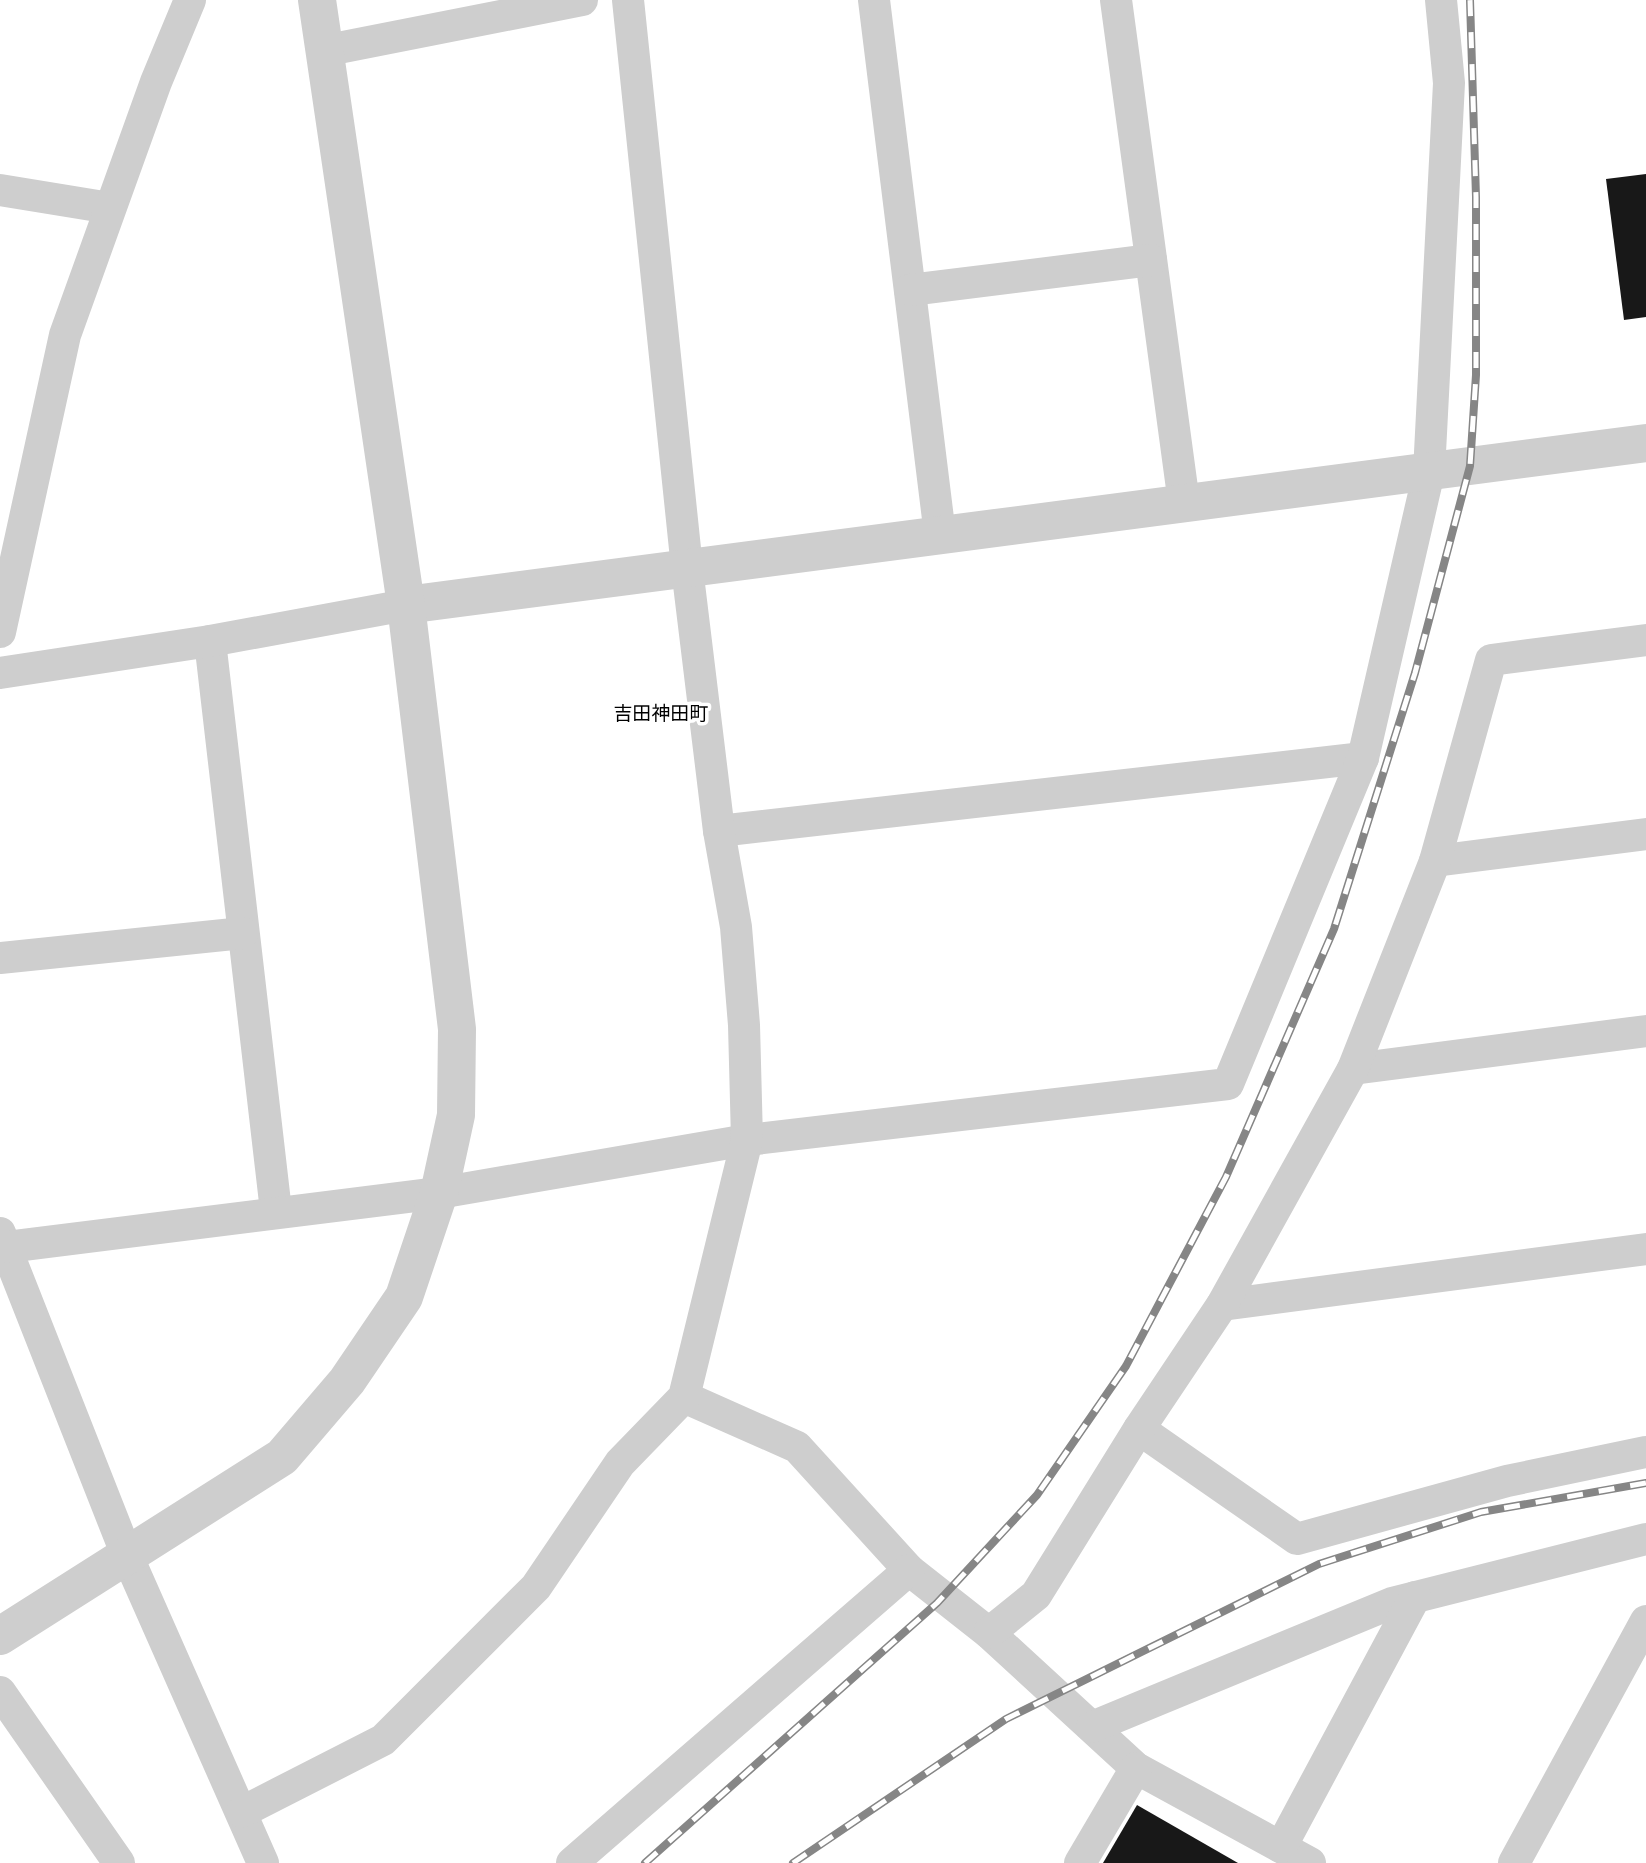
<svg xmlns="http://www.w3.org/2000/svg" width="1646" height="1863" font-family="'PT Sans','Noto Sans JP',sans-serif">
<rect width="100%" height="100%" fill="#fff"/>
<g fill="#181818">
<path d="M 1646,174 L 1646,317 L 1624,320 L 1606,179 Z"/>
<path d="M 1137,1805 L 1238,1863 L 1103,1863 Z"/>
</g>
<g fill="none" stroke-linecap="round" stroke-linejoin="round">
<g stroke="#cecece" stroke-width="32">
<path d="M 874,0 L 940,535"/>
<path d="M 1116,0 L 1184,503"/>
<path d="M 323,51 L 582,0"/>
<path d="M 0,190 L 110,208"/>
<path d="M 910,290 L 1151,260"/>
<path d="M 0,632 L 65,335 L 156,82 L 190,0"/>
<path d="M 210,641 L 276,1211"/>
<path d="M 0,673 L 210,641 L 406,605"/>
<path d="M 719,831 L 1363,758"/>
<path d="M 1435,861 L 1646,834"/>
<path d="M 0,958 L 243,933"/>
<path d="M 1353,1069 L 1646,1031"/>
<path d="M 0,1233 L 126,1553 L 263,1863"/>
<path d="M 7,1247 L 439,1193 L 747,1140 L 1228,1084 L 1363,758 L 1429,472 L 1449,83 L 1441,0"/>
<path d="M 1222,1305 L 1646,1249"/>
<path d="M 684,1397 L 797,1447 L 909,1570 L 989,1633 L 1136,1768 L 1310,1863"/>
<path d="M 1139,1429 L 1297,1539 L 1507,1481 L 1646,1452"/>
<path d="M 989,1633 L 1036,1595 L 1139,1429 L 1222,1305 L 1353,1069 L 1435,861 L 1491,660 L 1646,640"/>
<path d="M 0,1692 L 119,1863"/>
<path d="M 1092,1727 L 1392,1603 L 1646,1539"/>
<path d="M 242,1812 L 383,1740 L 536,1587 L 620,1463 L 684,1397 L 747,1140 L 744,1025 L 736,927 L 719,831 L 687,568 L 628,0"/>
<path d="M 1281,1847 L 1415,1597"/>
<path d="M 572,1863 L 909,1570"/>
<path d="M 1080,1863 L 1136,1768"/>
<path d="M 1514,1863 L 1646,1621"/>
</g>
<g stroke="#cecece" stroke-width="38">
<path d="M 406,605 L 1646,443"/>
<path d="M 0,1636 L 282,1457 L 347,1381 L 404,1297 L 439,1193 L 456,1115 L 457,1029 L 406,605 L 317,0"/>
</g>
<defs>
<g id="rail">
<path d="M 645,1863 L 937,1603 L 1037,1495 L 1126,1366 L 1226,1177 L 1334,929 L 1415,673 L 1470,466 L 1476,375 L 1476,197 L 1470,0"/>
<path d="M 793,1863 L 1006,1719 L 1319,1564 L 1481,1512 L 1646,1483"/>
</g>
</defs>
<use href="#rail" stroke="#868686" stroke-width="8"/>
<use href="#rail" stroke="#fff" stroke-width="5" stroke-dasharray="16" stroke-linecap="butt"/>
</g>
<g text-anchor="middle" stroke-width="7" stroke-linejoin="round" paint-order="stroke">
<g font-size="19" fill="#000" stroke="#fff">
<text x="661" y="720">吉田神田町</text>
</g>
</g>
</svg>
